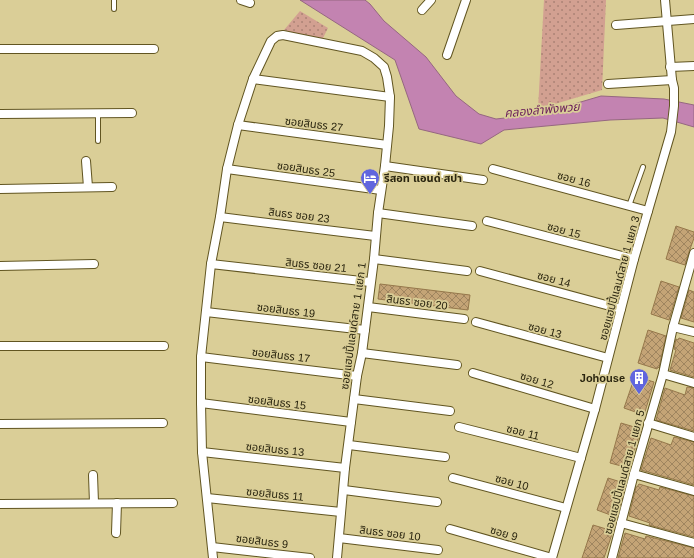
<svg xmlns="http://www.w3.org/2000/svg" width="694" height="558" font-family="Arial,'Noto Sans Thai',sans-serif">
<defs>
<pattern id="green-dots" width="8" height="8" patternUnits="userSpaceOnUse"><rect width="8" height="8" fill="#d2a091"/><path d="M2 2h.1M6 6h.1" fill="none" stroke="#ab8275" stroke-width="1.8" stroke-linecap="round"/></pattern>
<pattern id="building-cross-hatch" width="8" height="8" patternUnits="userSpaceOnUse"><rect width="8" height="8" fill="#c4a476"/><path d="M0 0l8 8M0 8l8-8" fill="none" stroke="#9f855f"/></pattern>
</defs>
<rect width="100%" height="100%" fill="#dace97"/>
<g fill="url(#green-dots)">
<path d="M 544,0 L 606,0 L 602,90 L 538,109 Z"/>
<path d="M 300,11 L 328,28 L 322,40 L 284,30 Z"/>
</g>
<path fill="#c383b1" stroke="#956780" d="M 300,0 L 365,0 L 370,4 L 384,21 L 426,57 L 456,96 L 479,114 L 496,119 L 540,114 L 601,96 L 664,99 L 694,105 L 694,127 L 663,118 L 610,120 L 504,130 L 481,144 L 419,129 L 395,60 Z"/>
<g fill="url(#building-cross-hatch)" stroke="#96784b">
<path d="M 676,226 L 694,232 L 694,238 L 689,252 L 685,265 L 666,259 Z"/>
<path d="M 661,281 L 679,287 L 669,320 L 651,314 Z"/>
<path d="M 380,284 L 470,295 L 468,310 L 378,299 Z"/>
<path d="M 689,290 L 694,292 L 694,322 L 681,318 Z"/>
<path d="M 648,330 L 666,336 L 659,368 L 658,367 L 657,369 L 638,363 Z"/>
<path d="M 679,338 L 694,343 L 694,377 L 670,370 L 676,350 L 674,349 L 676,339 L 678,340 Z"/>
<path d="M 635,376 L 654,382 L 644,415 L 624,408 Z"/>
<path d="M 687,387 L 694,388 L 694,431 L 656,420 L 665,388 L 685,395 Z"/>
<path d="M 621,423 L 641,429 L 629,468 L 610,463 Z"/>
<path d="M 674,437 L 694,442 L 694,485 L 641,470 L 651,438 L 671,445 Z"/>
<path d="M 608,478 L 624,483 L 622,491 L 624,492 L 618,513 L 616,517 L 597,510 Z"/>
<path d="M 639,484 L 659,490 L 660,487 L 694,496 L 694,537 L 649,525 L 650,523 L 629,516 L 636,487 L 637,487 Z"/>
<path d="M 593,525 L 613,531 L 604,558 L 582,558 Z"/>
<path d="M 625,533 L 645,539 L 646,536 L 694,548 L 694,558 L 618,558 Z"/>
</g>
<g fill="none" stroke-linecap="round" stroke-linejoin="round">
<defs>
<g id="service">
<path d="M 114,0 L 114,9"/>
<path d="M 98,113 L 98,141"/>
<path d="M 629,206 L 643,167"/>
</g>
<g id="minor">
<path d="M 241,0 L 250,3"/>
<path d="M 422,10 L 431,0"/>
<path d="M 616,25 L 694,19"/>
<path d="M 0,49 L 154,49"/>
<path d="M 447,55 L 466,0"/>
<path d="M 670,67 L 694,66"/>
<path d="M 253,79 L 390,97"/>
<path d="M 608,84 L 672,80"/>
<path d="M 0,114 L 132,113"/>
<path d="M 238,125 L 387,145"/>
<path d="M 86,161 L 88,187"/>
<path d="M 385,166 L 483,180"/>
<path d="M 227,169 L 381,190"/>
<path d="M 493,169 L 648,211"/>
<path d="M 0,189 L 112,187"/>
<path d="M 378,213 L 472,226"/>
<path d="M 220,217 L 375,236"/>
<path d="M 487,221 L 634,259"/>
<path d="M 374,259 L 467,271"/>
<path d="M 211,264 L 370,282"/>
<path d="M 0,266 L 94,264"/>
<path d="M 480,271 L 621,309"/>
<path d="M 368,307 L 464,319"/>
<path d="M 206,312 L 365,330"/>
<path d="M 476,322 L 608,358"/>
<path d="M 673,327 L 694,332"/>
<path d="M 0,346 L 164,346"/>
<path d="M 362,353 L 457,365"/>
<path d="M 201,357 L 357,376"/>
<path d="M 473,373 L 595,409"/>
<path d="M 663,374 L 694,383"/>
<path d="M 354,399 L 450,411"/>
<path d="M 201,403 L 351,422"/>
<path d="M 648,423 L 694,437"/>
<path d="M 0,424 L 163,423"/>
<path d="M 459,427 L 581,458"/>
<path d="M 349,445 L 445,457"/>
<path d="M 202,452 L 345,468"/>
<path d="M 634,474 L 694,491"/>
<path d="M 93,475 L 94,503"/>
<path d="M 453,478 L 566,508"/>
<path d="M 344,490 L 437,502"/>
<path d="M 207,498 L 341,512"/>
<path d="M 0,504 L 173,503"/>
<path d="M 621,523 L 694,543"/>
<path d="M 450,529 L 552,558"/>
<path d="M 116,533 L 117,503"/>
<path d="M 339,538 L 438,550"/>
<path d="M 212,547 L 310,558"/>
<path d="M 213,558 L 202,452 L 201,403 L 201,357 L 211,264 L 220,217 L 227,169 L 238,125 L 253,79 L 271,41 L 277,36 L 283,35 L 362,51 L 374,58 L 384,67 L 387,77 L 390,97 L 389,126 L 385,166 L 378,213 L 374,259 L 362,353 L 357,376 L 345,468 L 337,558"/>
<path d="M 552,558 L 595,409 L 634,259 L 671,132 L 674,106 L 674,88 L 672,80 L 665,0"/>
<path d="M 612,558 L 634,474 L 663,374 L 673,327 L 694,253"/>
</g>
</defs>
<use href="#service" stroke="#615521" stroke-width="6"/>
<use href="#minor" stroke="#615521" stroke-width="10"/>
<use href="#service" stroke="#fff" stroke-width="4"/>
<use href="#minor" stroke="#fff" stroke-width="8"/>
</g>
<defs>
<symbol id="hotel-pin" viewBox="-11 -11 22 30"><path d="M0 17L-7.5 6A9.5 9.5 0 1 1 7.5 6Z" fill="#6065de" stroke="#dace97"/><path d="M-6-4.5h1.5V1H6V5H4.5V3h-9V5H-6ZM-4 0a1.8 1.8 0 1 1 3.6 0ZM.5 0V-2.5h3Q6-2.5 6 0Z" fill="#fff"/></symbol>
<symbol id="building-pin" viewBox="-11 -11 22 30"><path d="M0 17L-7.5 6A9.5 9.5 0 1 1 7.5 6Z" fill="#6065de" stroke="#dace97"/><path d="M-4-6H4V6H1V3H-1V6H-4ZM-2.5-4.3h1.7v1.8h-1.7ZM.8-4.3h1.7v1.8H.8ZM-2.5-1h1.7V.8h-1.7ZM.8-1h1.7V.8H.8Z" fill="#fff"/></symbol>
</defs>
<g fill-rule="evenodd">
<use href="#hotel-pin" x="359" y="167" width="22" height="30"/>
<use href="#building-pin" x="628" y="367" width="22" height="30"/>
</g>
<g text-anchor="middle" stroke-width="3.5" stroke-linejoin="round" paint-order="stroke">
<g font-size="11" fill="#2a250f" stroke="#dace97">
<text transform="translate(314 124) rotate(7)" y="4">ซอยสินธร 27</text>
<text transform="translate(306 169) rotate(8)" y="4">ซอยสินธร 25</text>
<text transform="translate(574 179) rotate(15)" y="4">ซอย 16</text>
<text transform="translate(299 215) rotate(7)" y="4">สินธร ซอย 23</text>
<text transform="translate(564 230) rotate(15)" y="4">ซอย 15</text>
<text transform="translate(316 265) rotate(6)" y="4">สินธร ซอย 21</text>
<text transform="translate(619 278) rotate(-75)" y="4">ซอยแฮปปี้แลนด์สาย 1 แยก 3</text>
<text transform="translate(554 279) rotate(15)" y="4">ซอย 14</text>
<text transform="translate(417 302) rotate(7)" y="4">สินธร ซอย 20</text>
<text transform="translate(286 310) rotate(7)" y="4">ซอยสินธร 19</text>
<text transform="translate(353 326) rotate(-82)" y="4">ซอยแฮปปี้แลนด์สาย 1 แยก 1</text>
<text transform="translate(545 330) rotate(15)" y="4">ซอย 13</text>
<text transform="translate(281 355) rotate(7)" y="4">ซอยสินธร 17</text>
<text transform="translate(537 380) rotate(16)" y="4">ซอย 12</text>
<text transform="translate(277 402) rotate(7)" y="4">ซอยสินธร 15</text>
<text transform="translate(523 432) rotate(14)" y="4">ซอย 11</text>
<text transform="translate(275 449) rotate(6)" y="4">ซอยสินธร 13</text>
<text transform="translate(624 472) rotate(-75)" y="4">ซอยแฮปปี้แลนด์สาย 1 แยก 5</text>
<text transform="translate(512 482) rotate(15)" y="4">ซอย 10</text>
<text transform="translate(275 494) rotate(6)" y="4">ซอยสินธร 11</text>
<text transform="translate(390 533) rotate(7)" y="4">สินธร ซอย 10</text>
<text transform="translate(504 533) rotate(16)" y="4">ซอย 9</text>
<text transform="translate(262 541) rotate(7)" y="4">ซอยสินธร 9</text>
</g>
<g font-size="11" font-weight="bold" fill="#2a250f" stroke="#dace97" text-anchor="start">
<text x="384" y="182">รีสอท แอนด่ สปา</text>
<text x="625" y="382" text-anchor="end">Johouse</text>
</g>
<g font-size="12" font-style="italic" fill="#691d5a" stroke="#dace97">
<text transform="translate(542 110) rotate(-5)" y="4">คลองลำพังพวย</text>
</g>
</g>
</svg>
